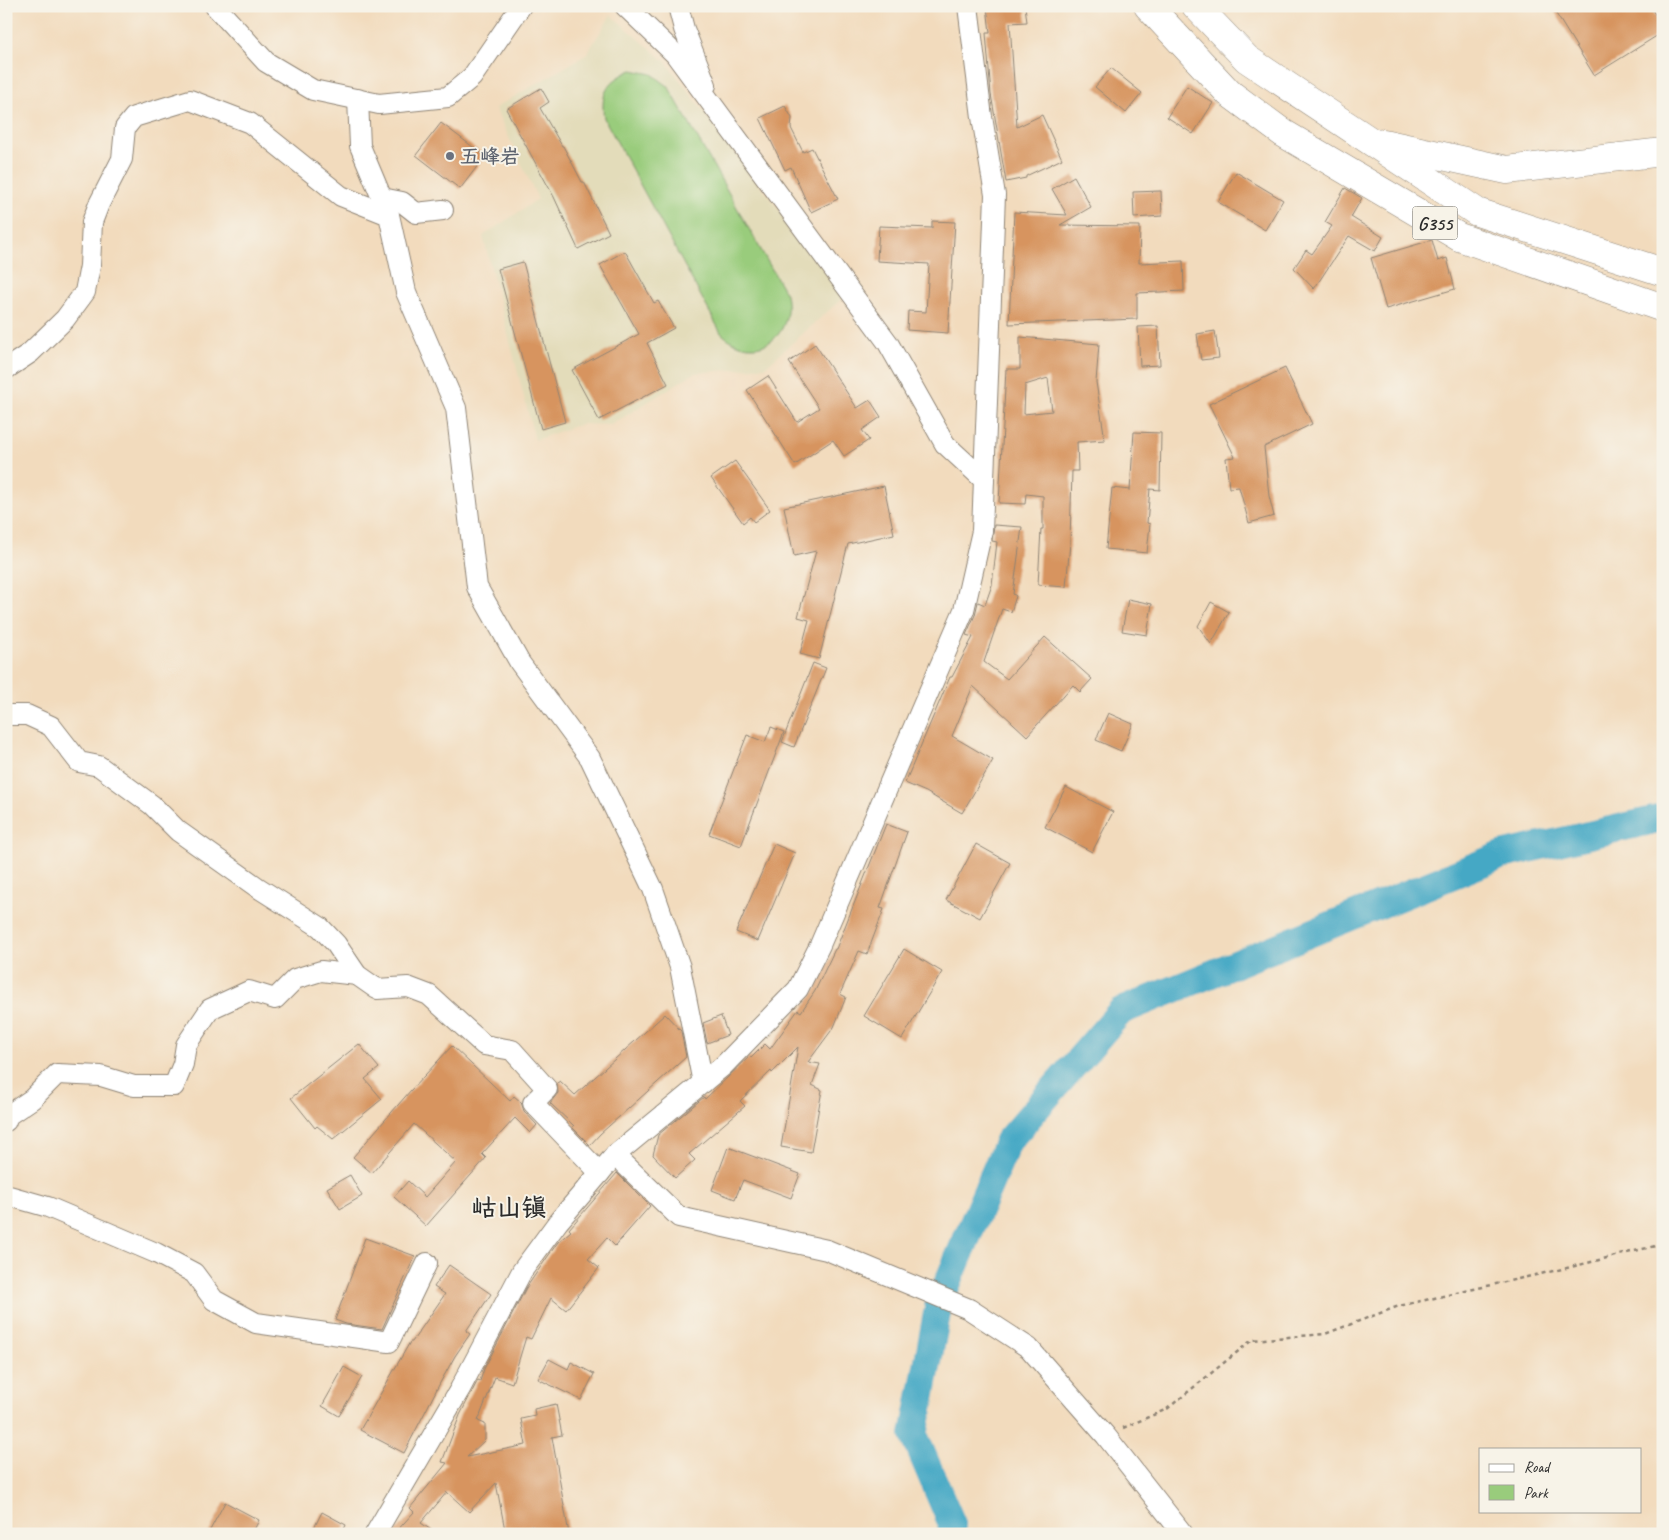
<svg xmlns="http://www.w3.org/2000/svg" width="1669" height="1540" font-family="Caveat,'LXGW WenKai TC',sans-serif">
<rect width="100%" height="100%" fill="#f7f3e8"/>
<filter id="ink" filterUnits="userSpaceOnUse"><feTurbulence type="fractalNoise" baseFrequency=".02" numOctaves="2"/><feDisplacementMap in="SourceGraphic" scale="10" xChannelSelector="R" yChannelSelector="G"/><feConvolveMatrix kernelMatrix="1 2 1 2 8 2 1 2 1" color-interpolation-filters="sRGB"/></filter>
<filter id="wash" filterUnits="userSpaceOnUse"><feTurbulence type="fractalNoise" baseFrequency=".0096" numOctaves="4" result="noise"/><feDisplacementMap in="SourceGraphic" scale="20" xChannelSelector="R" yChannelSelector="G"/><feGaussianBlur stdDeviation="1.12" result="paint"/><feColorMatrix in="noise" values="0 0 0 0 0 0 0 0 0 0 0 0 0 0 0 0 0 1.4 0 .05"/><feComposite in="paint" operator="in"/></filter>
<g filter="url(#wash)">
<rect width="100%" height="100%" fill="#f2dbbd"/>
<path fill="#e3dcba" d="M 611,15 L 666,62 L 845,296 L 765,367 L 694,373 L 611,425 L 581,424 L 535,440 L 483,236 L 538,199 L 495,108 L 586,55 Z"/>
<path fill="#99cc7c" stroke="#627c54" d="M 632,70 L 652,74 L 668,86 L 786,294 C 795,338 755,365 721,333 L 604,118 C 600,92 608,81 632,70 Z"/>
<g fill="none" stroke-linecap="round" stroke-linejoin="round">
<path stroke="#45a8c5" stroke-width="28" d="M 951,1534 L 952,1524 L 914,1435 L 939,1303 L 1008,1141 L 1121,1011 L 1502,855 L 1663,818"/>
</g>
<g id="blocks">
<g fill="#d7945f" fill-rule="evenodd">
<path d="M 987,6 L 1025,6 L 1027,22 L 1010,23 L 1017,127 L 1042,115 L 1062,159 L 1026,176 L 1026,178 L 1006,182 L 991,94 L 986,33 L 990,33 Z"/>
<path d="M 1565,6 L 1650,6 L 1663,28 L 1663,32 L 1594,75 L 1555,12 Z"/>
<path d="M 1111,68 L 1142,93 L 1126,113 L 1095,87 Z"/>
<path d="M 1187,86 L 1213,103 L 1193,134 L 1167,117 Z"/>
<path d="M 541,88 L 549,102 L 540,108 L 562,146 L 563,146 L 582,182 L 584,182 L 609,233 L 578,249 L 554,197 L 506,109 Z"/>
<path d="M 785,106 L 792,118 L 791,128 L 803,152 L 812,148 L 838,199 L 811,212 L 791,167 L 785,170 L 760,118 Z"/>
<path d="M 441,123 L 485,156 L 460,189 L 416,155 Z"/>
<path d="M 1236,172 L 1283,200 L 1265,230 L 1218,202 Z"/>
<path d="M 1074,176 L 1091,207 L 1060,225 L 1140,226 L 1139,263 L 1183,261 L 1184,291 L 1137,293 L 1137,319 L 1009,324 L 1014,212 L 1067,215 L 1052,189 Z"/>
<path d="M 1345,188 L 1362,198 L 1351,217 L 1383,237 L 1375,251 L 1349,236 L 1314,289 L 1294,268 L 1306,250 L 1312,254 L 1332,226 L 1325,222 Z"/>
<path d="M 1161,191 L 1162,216 L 1134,218 L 1133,192 Z"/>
<path d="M 932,221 L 955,222 L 948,333 L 907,330 L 908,311 L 926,312 L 929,264 L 877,261 L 879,226 L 932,228 Z"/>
<path d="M 1432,240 L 1438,261 L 1447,258 L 1455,289 L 1386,309 L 1371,258 Z"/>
<path d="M 625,251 L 654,303 L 658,301 L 674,328 L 647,343 L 668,384 L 599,420 L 572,370 L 639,334 L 600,265 Z"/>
<path d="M 523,262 L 565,422 L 541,429 L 498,269 Z"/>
<path d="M 1158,326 L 1160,365 L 1140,366 L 1138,327 Z"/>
<path d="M 1215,331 L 1219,358 L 1201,360 L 1197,334 Z"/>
<path d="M 1020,337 L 1099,344 L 1096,382 L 1105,440 L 1077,442 L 1078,471 L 1072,471 L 1070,543 L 1066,587 L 1038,585 L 1041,529 L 1043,529 L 1043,496 L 1026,494 L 1025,504 L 999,503 L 1006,369 L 1020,369 ZM 1048,378 L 1052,411 L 1024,414 L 1025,385 Z"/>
<path d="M 815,344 L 857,408 L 870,400 L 881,417 L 862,430 L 869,440 L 844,456 L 833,440 L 795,465 L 747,390 L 768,376 L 797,422 L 819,408 L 789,362 Z"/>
<path d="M 1285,368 L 1312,424 L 1264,447 L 1269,496 L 1274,516 L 1249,523 L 1239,487 L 1229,488 L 1226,458 L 1235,457 L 1209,404 Z"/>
<path d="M 1134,432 L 1161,433 L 1160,490 L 1150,489 L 1147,523 L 1150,524 L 1147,553 L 1106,549 L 1112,488 L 1130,490 Z"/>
<path d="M 735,461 L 770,510 L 754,522 L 750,517 L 743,523 L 711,478 Z"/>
<path d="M 884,486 L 894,534 L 848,544 L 819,659 L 800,654 L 809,620 L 798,617 L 816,551 L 794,556 L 784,507 Z"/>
<path d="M 994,525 L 1022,527 L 1013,594 L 1016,596 L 1011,612 L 1002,609 L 984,662 L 1007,679 L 1045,637 L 1092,679 L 1080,692 L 1073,685 L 1027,736 L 973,686 L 952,736 L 993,760 L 962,813 L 926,792 L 905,783 L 950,677 L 952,677 L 973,637 L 966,635 L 975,615 L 978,602 L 985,605 L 992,585 L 997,542 L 992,541 Z"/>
<path d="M 1128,599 L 1152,604 L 1147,635 L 1122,631 Z"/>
<path d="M 1211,602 L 1229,612 L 1211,644 L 1198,626 Z"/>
<path d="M 813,663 L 826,668 L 794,747 L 782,742 Z"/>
<path d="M 1108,713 L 1133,724 L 1121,751 L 1096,740 Z"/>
<path d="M 771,727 L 784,732 L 741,846 L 709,834 L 747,735 L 765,742 Z"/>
<path d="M 1066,787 L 1113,812 L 1092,852 L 1045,827 Z"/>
<path d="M 886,824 L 907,832 L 880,908 L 884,909 L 867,954 L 859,951 L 840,994 L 846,997 L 834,1027 L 808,1062 L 820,1064 L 812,1085 L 822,1090 L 811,1152 L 781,1147 L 798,1047 L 772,1073 L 771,1071 L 740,1101 L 745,1106 L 689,1154 L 695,1160 L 675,1178 L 653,1155 L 658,1135 L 704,1097 L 705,1099 L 750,1056 L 751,1058 L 765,1044 L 770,1049 L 798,1010 L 801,1012 L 815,991 L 835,949 L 836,949 Z"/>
<path d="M 774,844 L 795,853 L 758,941 L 736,932 Z"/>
<path d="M 976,844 L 1010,863 L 980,918 L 946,900 Z"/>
<path d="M 904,949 L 942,972 L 902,1039 L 864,1016 Z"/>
<path d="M 665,1014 L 681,1031 L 686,1057 L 600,1134 L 590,1145 L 572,1127 L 574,1126 L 550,1103 L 558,1093 L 557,1083 L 560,1081 L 575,1095 Z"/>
<path d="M 721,1016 L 728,1035 L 707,1043 L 703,1023 Z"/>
<path d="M 359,1044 L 379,1068 L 365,1079 L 382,1099 L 333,1139 L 317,1126 L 315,1128 L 291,1098 Z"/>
<path d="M 452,1046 L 510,1101 L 514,1096 L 521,1102 L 524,1111 L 537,1125 L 530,1133 L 515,1118 L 482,1154 L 486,1158 L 426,1226 L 394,1197 L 408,1181 L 425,1197 L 456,1162 L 414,1124 L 372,1173 L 353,1157 L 411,1090 Z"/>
<path d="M 728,1147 L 800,1174 L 791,1198 L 743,1180 L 735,1199 L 712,1190 Z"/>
<path d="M 617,1173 L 650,1206 L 615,1246 L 607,1238 L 588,1259 L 599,1268 L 566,1310 L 551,1298 L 531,1339 L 526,1337 L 512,1383 L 495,1377 L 478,1421 L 485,1424 L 485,1440 L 467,1457 L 526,1445 L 521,1419 L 535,1416 L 534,1409 L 556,1404 L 562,1435 L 552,1437 L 569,1534 L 533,1534 L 532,1526 L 505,1530 L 496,1483 L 469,1512 L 447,1492 L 421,1523 L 437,1534 L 394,1534 L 414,1512 L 410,1508 L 447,1463 L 442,1462 L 460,1415 L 478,1380 L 480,1381 L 484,1369 L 526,1288 L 558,1242 L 571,1231 L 569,1229 Z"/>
<path d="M 350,1175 L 362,1196 L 340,1209 L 327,1188 Z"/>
<path d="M 365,1238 L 415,1256 L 382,1329 L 346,1324 L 335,1320 Z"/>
<path d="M 449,1265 L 491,1294 L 466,1331 L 470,1334 L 455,1356 L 440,1383 L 404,1453 L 360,1430 L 410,1342 L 412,1342 L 445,1294 L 434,1287 Z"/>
<path d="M 549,1359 L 568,1369 L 571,1362 L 594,1374 L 581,1400 L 538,1379 Z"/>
<path d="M 344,1367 L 362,1377 L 339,1416 L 322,1406 Z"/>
<path d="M 225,1502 L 259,1520 L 252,1534 L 208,1534 Z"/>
<path d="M 322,1512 L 346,1525 L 342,1534 L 311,1534 Z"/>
</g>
</g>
</g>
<g filter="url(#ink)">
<use href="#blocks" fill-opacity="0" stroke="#8e8374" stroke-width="1"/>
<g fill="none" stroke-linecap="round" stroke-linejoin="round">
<defs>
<g id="minor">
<path d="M 215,6 L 266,62 L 313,90 L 379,104 L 448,97 L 472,77 L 521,6"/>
<path d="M 625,6 L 675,54 L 888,343 L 945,444 L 984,480"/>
<path d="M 678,6 L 684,29 L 706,85"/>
<path d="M 358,99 L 360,146 L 389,215"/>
<path d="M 382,198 L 402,202 L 416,213 L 443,210"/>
<path d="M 6,369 L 30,353 L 65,319 L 85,292 L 90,266 L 92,222 L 99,204 L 122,159 L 125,128 L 134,117 L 190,100 L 250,123 L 341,196 L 389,215 L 406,292 L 456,408 L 477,587 L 520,663 L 590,758 L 653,889 L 680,967 L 703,1083"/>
<path d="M 6,715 L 27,715 L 51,726 L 79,762 L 99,766 L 152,805 L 178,831 L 257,887 L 320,927 L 336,944 L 357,975 L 377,989 L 408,987 L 429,995 L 484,1045 L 512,1050 L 547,1089 L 533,1103 L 600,1173"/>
<path d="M 6,1121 L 7,1116 L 32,1099 L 57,1074 L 101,1076 L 134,1086 L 174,1086 L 183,1064 L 186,1045 L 210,1009 L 249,991 L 275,999 L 295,979 L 321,971 L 357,975"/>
<path d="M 615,1155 L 679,1217 L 827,1250 L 969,1309 L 1029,1348 L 1106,1436 L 1183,1534"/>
<path d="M 6,1195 L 48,1207 L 156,1253 L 194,1273 L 214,1300 L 256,1323 L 389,1342 L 427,1263"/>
<path d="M 375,1534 L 460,1389 L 522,1271 L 558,1222 L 615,1155 L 723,1066 L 798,989 L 820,945 L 964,610 L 982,531 L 995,195 L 982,117 L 968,6"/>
</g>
<g id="highway">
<path d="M 1148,6 L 1229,93 L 1283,133 L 1459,237 L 1663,308"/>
<path d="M 1196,6 L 1247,59 L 1477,212 L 1663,272"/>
<path d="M 1383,143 L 1507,170 L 1663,152"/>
</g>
</defs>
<use href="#minor" stroke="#8e8374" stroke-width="22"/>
<use href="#highway" stroke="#8e8374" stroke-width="29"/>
<path stroke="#8e8374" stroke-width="2.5" stroke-dasharray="4 4" stroke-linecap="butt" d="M 1123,1428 L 1167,1409 L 1252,1340 L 1325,1334 L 1399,1306 L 1571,1267 L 1663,1244"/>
<use href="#minor" stroke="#fff" stroke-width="20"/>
<use href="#highway" stroke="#fff" stroke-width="28"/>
</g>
</g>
<circle fill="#6b7280" stroke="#f7f3e8" stroke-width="2" cx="450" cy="156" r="5"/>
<g text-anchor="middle" stroke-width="4" stroke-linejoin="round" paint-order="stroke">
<rect fill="#f7f3e8" stroke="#686764" stroke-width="1" x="1412.5" y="206.5" width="45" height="33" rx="4"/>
<g font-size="19" font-weight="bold" fill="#2b2b2b">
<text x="1435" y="230">G355</text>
</g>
<g font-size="20" font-weight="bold" fill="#5b616d" stroke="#f7f3e8" text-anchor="start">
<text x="460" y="163">五峰岩</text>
</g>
<g font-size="25" font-weight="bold" fill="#2b2b2b" stroke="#f7f3e8">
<text x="509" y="1216">岵山镇</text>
</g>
</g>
<rect width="1669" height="1540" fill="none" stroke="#f7f3e8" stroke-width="25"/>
<rect x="1479" y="1448" width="162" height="65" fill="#f7f3e8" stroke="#a5a39c"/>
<rect x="1489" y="1464" width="25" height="8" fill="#ffffff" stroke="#a5a39c"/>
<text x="1524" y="1472" font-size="15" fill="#2b2b2b">Road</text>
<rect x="1489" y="1485" width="25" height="15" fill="#99cc7c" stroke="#a5a39c"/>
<text x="1524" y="1498" font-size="15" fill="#2b2b2b">Park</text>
</svg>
